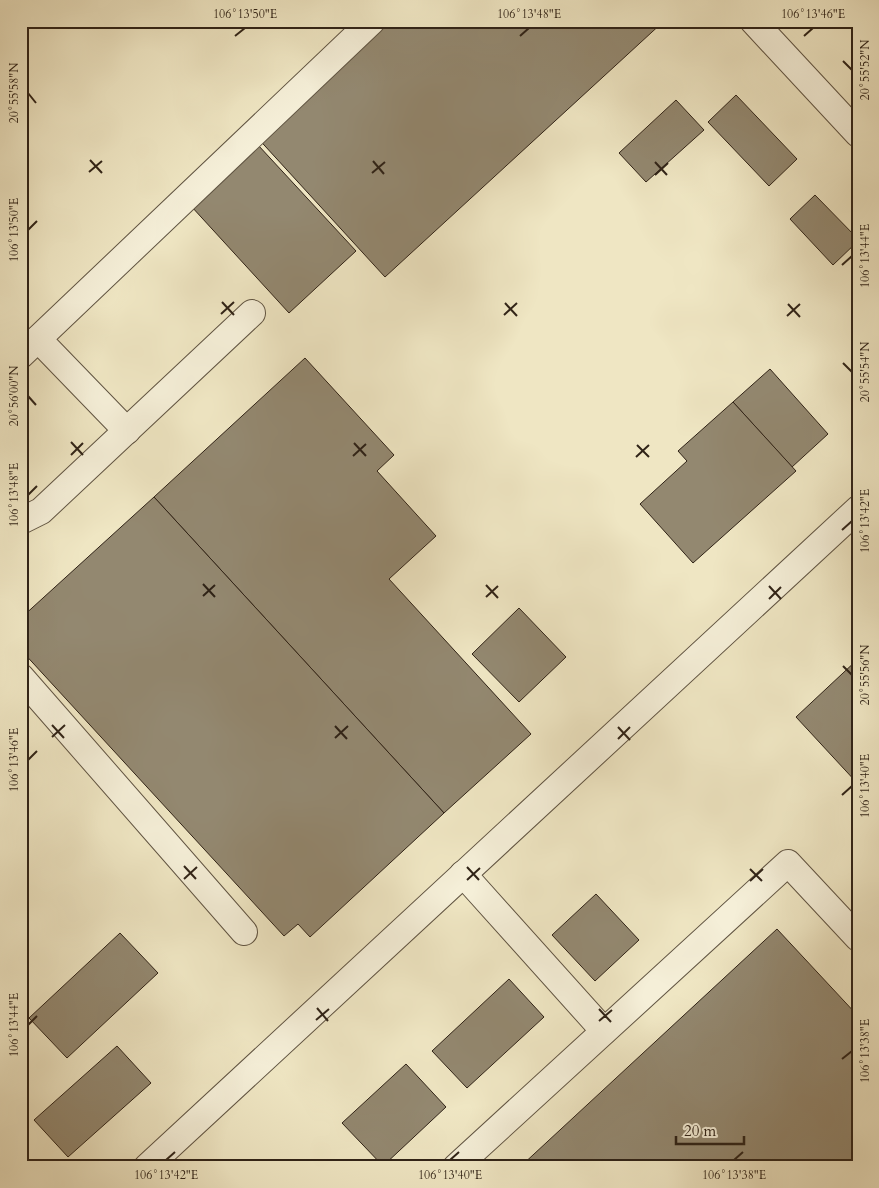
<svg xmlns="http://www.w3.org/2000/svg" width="879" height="1188" font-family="Cardo,serif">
<rect width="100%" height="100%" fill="#efe6c3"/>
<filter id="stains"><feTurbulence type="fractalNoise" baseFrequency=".004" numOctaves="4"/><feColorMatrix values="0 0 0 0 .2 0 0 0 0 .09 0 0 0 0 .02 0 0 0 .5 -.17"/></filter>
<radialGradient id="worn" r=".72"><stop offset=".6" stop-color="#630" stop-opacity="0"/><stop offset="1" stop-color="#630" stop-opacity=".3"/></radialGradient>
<g fill="#938870" stroke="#302317">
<path d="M 376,21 L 664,21 L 385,277 L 254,134 Z"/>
<path d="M 736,95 L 797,159 L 769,186 L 708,122 Z"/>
<path d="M 676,100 L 704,130 L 646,182 L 619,153 Z"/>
<path d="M 258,145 L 356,251 L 289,313 L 191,206 Z"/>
<path d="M 815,195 L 858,239 L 858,241 L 833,265 L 790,219 Z"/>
<path d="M 305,358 L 394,455 L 377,471 L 436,536 L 389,579 L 531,734 L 444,813 L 154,497 Z"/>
<path d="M 770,369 L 828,434 L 792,467 L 733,402 Z"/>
<path d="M 733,402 L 796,471 L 693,563 L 640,504 L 687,461 L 678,451 Z"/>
<path d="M 154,497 L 444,813 L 310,937 L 298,924 L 284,936 L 21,650 L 21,618 Z"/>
<path d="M 519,608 L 566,657 L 519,702 L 472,654 Z"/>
<path d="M 858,659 L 858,784 L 796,717 Z"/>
<path d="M 21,868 L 28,875 L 21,881 Z"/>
<path d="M 596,894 L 639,940 L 595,981 L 552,935 Z"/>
<path d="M 777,929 L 858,1016 L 858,1167 L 520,1167 Z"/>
<path d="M 120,933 L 158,973 L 67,1058 L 29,1018 Z"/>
<path d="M 509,979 L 544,1017 L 467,1088 L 432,1051 Z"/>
<path d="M 117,1046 L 151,1083 L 68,1157 L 34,1120 Z"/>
<path d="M 406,1064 L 446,1107 L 383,1166 L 342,1123 Z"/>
</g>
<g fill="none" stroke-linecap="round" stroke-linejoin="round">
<defs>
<g id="minor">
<path d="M 753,21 L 858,134"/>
<path d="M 38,339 L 127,431"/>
<path d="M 21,355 L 372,21"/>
<path d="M 21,521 L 41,511 L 252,313"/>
<path d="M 21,677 L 244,932"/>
<path d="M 463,874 L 604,1031"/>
<path d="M 147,1167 L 858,509"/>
<path d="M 456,1167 L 788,863 L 858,938"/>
</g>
</defs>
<use href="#minor" stroke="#605442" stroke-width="28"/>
<use href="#minor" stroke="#f5efd8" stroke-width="26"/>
</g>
<path fill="none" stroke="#302317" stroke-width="2" d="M 235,36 L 245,28M 520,36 L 529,28M 804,36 L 813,28M 843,61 L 852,70M 28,93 L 36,103M 90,160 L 102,173M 373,161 L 384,174M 655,162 L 667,175M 89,172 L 102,161M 372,173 L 385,162M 655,175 L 668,163M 28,230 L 37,221M 842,265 L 852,256M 222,302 L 234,315M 505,303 L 517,316M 788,304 L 800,317M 221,314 L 234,302M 504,315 L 517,303M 787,316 L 800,304M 843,363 L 852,372M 28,396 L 36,405M 71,442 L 83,455M 354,443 L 366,456M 637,445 L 649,457M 71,455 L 83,443M 353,456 L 366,444M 636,457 L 649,445M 28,495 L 37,486M 842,530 L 852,521M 203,584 L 215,597M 486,585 L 498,598M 769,586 L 781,599M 203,596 L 215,585M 486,597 L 498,586M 769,599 L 781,587M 843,666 L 852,675M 52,725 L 64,738M 335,726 L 347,739M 618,727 L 630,740M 52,737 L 65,725M 335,738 L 348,726M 618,739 L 630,727M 28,760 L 37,751M 842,795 L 852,786M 184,866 L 196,879M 467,867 L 479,880M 750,869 L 762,881M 184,879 L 197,867M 467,880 L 480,868M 750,881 L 763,869M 317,1008 L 328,1021M 599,1009 L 611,1022M 316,1020 L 329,1009M 599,1021 L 612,1010M 28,1025 L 37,1016M 842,1059 L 852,1051M 166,1160 L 175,1152M 450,1160 L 459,1152M 734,1160 L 743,1152"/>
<rect width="879" height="1188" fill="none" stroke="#efe6c3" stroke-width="55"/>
<path d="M676 1136v8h68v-8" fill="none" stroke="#302317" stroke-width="2.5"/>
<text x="684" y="1136" font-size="15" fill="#302317" stroke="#f5efd8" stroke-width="4" paint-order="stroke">20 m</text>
<rect x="28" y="28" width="824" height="1132" fill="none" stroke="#302317" stroke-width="2"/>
<g font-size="12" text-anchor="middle" fill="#302317">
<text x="245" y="18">106°13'50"E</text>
<text x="529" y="18">106°13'48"E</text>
<text x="813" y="18">106°13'46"E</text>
<text transform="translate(865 70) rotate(-90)" y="4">20°55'52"N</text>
<text transform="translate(14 93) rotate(-90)" y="4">20°55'58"N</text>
<text transform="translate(14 230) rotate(-90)" y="4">106°13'50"E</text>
<text transform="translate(865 256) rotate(-90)" y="4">106°13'44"E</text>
<text transform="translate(865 372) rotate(-90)" y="4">20°55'54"N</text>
<text transform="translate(14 396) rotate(-90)" y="4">20°56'00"N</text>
<text transform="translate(14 495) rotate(-90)" y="4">106°13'48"E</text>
<text transform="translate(865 521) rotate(-90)" y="4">106°13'42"E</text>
<text transform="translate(865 675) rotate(-90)" y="4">20°55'56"N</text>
<text transform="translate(14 760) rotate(-90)" y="4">106°13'46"E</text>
<text transform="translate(865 786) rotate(-90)" y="4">106°13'40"E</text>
<text transform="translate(14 1025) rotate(-90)" y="4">106°13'44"E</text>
<text transform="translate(865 1051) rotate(-90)" y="4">106°13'38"E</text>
<text x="166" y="1179">106°13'42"E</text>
<text x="450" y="1179">106°13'40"E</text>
<text x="734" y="1179">106°13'38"E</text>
</g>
<rect width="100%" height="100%" filter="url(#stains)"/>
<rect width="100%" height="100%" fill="url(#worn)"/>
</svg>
